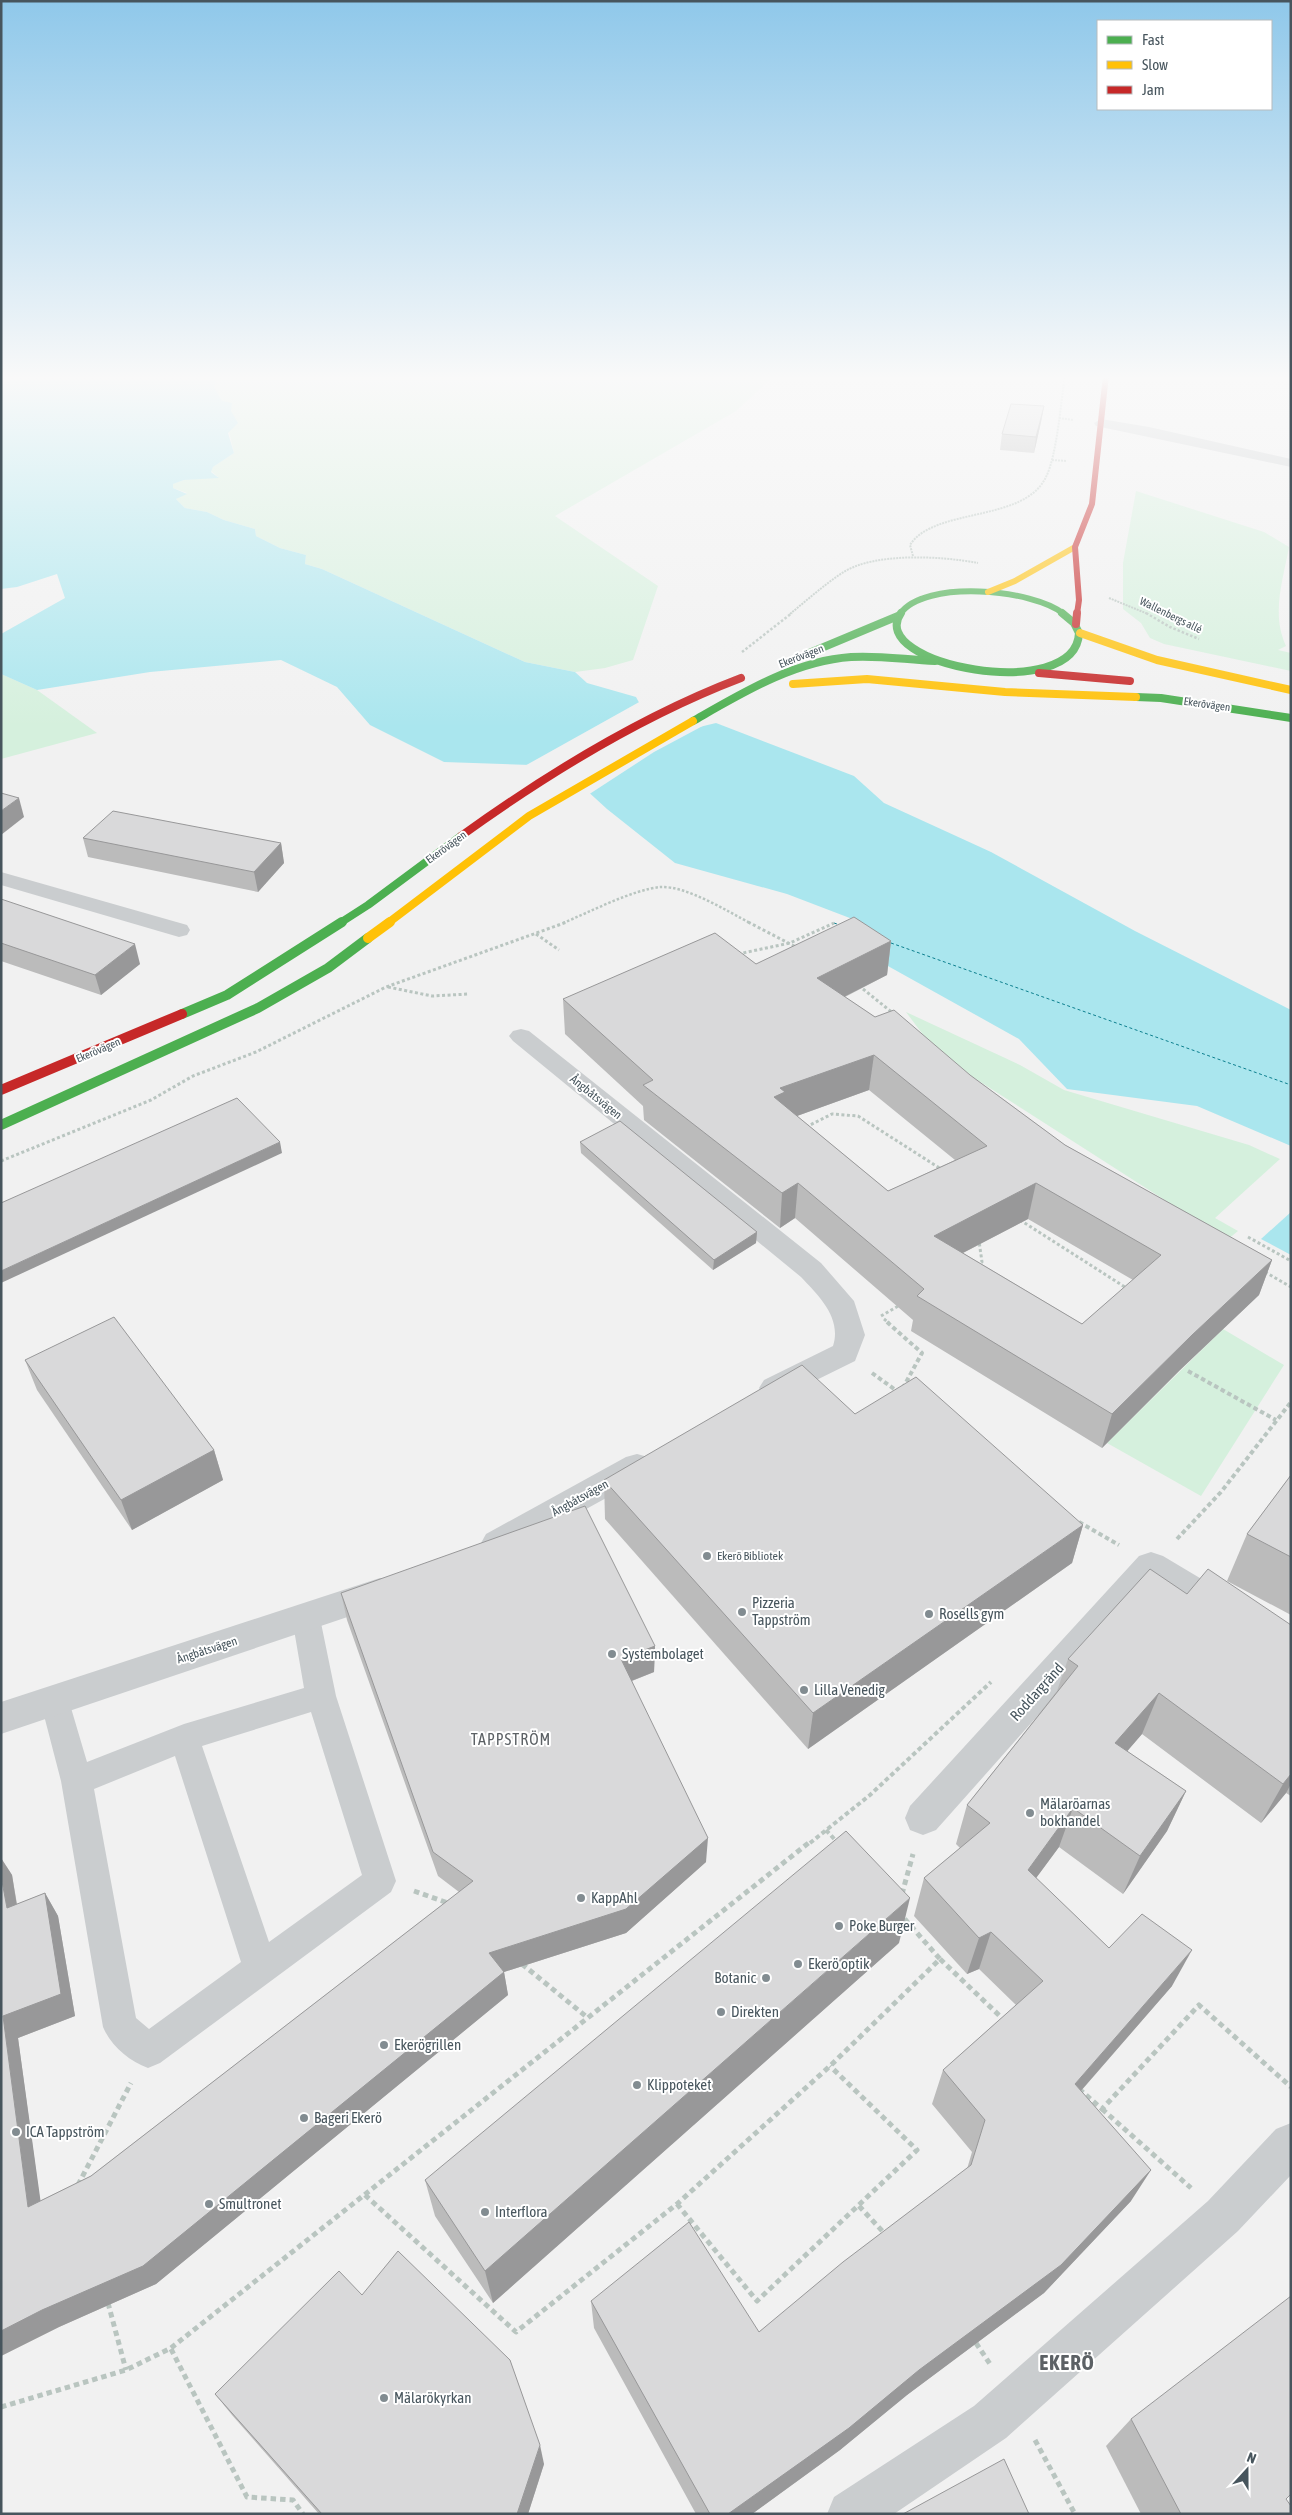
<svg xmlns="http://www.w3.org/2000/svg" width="1292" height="2515" font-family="'Asap Condensed',sans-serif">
<rect width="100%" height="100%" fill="#f1f1f1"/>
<g fill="#d5f0dd">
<path d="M 193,375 L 755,375 L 769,380 L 736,411 L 555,516 L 658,586 L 633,660 L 605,668 L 575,672 L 525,662 L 322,569 L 305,564 L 306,555 L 280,548 L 256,536 L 255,529 L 224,520 L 207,512 L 185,508 L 176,499 L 187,493 L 173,488 L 172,484 L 184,480 L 218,477 L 211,471 L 213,467 L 234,453 L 222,402 L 214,387 L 216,381 L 208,379 L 199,380 Z"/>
<path d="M 1136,491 L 1264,532 L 1289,547 C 1283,580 1271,614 1286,646 L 1278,650 L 1291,653 L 1291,671 L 1164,644 L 1150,638 L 1141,623 L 1123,609 L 1123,563 Z"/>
<path d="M 1,674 L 37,690 L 97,733 L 1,759 Z"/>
<path d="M 906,1012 L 1020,1065 L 1064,1090 L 1249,1145 L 1280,1159 L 1215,1218 L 1238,1231 L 1227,1240 L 971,1076 L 927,1040 Z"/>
<path d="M 1223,1329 L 1284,1365 L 1201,1496 L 1107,1443 Z"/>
</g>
<g fill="#aae6ee">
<path d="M 1,375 L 193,375 L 199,380 L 208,379 L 216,381 L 214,387 L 222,401 L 232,403 L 231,411 L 238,423 L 228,433 L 234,453 L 213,467 L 211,472 L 219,478 L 184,480 L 173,484 L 173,488 L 187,494 L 176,499 L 185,508 L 207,512 L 224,520 L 255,529 L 256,536 L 280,548 L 306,555 L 305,564 L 322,569 L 525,662 L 575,672 L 587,683 L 636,697 L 652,726 L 666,735 L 716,723 L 854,776 L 884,803 L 991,852 L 1135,931 L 1291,1010 L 1291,1146 L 1197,1106 L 1067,1089 L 1019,1039 L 834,936 L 855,920 L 787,894 L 675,863 L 607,809 L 560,766 L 444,762 L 370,725 L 337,687 L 281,660 L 150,672 L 37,690 L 1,674 L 1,634 L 65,598 L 57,574 L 17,587 L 1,589 Z"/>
<path d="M 1291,1212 L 1291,1255 L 1261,1239 Z"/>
</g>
<path fill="#f1f1f1" d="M 641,701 L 654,724 L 667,733 L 712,721 L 654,752 L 588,795 L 559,769 L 521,768 Z"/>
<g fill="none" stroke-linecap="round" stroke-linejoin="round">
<g stroke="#0c7f8e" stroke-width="1" stroke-dasharray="3 2.5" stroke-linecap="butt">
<path d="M 834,923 L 840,925"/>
<path d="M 891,943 L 1291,1085"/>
</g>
<g stroke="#b9c5c0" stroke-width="2" stroke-dasharray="2 1" stroke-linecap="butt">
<path d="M 1059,418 L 1073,420"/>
<path d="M 1052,460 L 1067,461"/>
<path d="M 913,556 L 910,545 C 934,507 1024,523 1046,477 C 1057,455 1061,401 1065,375"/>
<path d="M 1109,598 L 1148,614"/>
<path d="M 790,614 C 807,600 824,585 842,573 C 874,552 941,556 978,563"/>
</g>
<g stroke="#b9c5c0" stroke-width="2.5" stroke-dasharray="2.5 2" stroke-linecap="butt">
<path d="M 1146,613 L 1170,627 L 1199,639"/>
<path d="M 742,652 L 792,613"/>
<path d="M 563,923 C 590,912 634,889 661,887 C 687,886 727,911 750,923"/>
</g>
<g stroke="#b9c5c0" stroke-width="3" stroke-dasharray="3 2.5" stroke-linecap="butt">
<path d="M 748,922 L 796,947"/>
<path d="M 536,934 L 559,950"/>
<path d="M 738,954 L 790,943 L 834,923"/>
<path d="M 388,987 L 432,996 L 469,994"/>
<path d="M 863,989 L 894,1014"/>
<path d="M 806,1127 L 832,1114 L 858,1116 L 941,1169"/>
<path d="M 1,1161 L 151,1100 L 193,1076 L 256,1052 L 386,987 L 567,922"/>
<path d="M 1020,1220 L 1128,1289"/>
<path d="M 1248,1237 L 1291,1261"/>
<path d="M 976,1264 L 982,1262 L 979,1241"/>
<path d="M 1265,1272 L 1291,1287"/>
<path d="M 881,1316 L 900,1305"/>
<path d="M 884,1319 L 889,1323"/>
</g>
<g stroke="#b9c5c0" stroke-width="4" stroke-dasharray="4.5 3" stroke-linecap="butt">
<path d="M 887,1322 L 922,1353 L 904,1386"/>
<path d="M 1188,1371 L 1276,1420"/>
<path d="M 872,1373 L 897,1391"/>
<path d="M 1079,1522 L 1119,1545"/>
<path d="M 1177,1539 L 1221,1492 L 1291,1402"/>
<path d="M 826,1830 L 838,1843"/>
<path d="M 810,1843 L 870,1795 L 991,1682"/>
</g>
<g stroke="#b9c5c0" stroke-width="5" stroke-dasharray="5.5 4" stroke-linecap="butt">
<path d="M 836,1841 L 838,1843"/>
<path d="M 414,1891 L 448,1903"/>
<path d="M 902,1894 L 913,1854"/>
<path d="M 940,1959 L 1003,2019"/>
<path d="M 522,1964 L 588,2018"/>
<path d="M 1079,2089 L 1102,2109 L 1199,2005 L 1291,2087"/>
<path d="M 1102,2109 L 1191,2188"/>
<path d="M 78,2185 L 131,2083"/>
<path d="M 365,2195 L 516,2332 L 677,2204 L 830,2066 L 940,1959 L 903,1917"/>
<path d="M 677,2204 L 757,2301 L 917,2150 L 830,2066"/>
<path d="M 859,2206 L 886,2235"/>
<path d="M 108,2303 L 126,2370"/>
<path d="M 976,2343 L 990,2364"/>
<path d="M 171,2349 L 247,2497 L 293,2500 L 303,2514"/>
<path d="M 1,2407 L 126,2370 L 171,2348 L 811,1841"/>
<path d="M 1035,2440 L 1075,2514"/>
</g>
<path fill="#cacdcf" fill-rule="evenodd" d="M 306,1606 L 316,1609 L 320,1618 L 336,1696 L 396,1881 L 391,1892 L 160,2063 L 148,2068 C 129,2061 111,2046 103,2027 L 61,1781 L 40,1700 L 44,1691 L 55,1687 L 66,1691 L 87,1762 L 184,1724 L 304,1688 L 292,1618 L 296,1609 ZM 311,1712 L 362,1875 L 269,1942 L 202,1746 ZM 175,1756 L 241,1962 L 149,2029 L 136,2018 L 94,1789 Z"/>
<g fill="#cacdcf" fill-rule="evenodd">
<path d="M 1101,419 L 1149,427 L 1291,459 L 1291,467 L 1096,426 L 1094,423 Z"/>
<path d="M 1,872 L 187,925 L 190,930 L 187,935 L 179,937 L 1,885 Z"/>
<path d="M 521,1029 L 529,1031 L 821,1263 L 854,1301 L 865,1335 L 855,1361 L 784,1396 L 774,1399 L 764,1396 L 759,1388 L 764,1380 L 833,1346 C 842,1318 819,1296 801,1277 L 513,1041 L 509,1036 L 513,1031 Z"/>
<path d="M 637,1454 L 648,1457 L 652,1466 L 648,1475 L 508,1552 L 497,1556 L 486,1552 L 481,1543 L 486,1534 L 626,1457 Z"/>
<path d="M 1151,1552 L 1163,1556 L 1235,1599 L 1240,1609 L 1235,1619 L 1223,1623 L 1211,1619 L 1154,1585 L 936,1830 L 923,1835 L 910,1830 L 905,1818 L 910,1806 L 1139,1556 Z"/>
<path d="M 380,1578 L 392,1582 L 396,1592 L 392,1602 L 1,1734 L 1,1702 Z"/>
<path d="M 1291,2123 L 1291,2175 L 1238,2231 L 1006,2438 L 894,2514 L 827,2514 L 834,2497 L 974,2406 L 1208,2201 L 1276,2129 Z"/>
</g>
<path stroke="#4caf50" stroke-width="6" d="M 900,614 C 924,579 1034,589 1064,614"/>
<g stroke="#4caf50" stroke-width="8">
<path d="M 901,613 C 864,665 1076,705 1079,633 L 1074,623 L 1062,613"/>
<path d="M 807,654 L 898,616"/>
<path d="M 1136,697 L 1161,698 L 1291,718"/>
<path d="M 693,721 C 742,693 794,661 851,657 C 879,655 907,660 935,661"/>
<path d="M 340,923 L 368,905 L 461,836"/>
</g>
<g stroke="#4caf50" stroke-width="10">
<path d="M 182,1014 L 227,995 L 342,922"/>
<path d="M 1,1125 L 258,1008 L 328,968 L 368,938"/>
</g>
<path stroke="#ffc107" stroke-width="6" d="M 988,592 L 1015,581 L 1075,547"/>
<g stroke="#ffc107" stroke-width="8">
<path d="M 1080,633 L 1157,660 L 1291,690"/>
<path d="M 793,684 L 867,679 L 1005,692 L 1136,697"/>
<path d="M 388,923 L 529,816 L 693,721"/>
</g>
<path stroke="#ffc107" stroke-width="10" d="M 368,938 L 390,922"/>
<path stroke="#c62828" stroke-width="6" d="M 1077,614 L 1079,600 L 1075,547 L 1092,504 L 1106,375"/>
<g stroke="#c62828" stroke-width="8">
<path d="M 1076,624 L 1077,613"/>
<path d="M 1039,673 L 1130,681"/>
<path d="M 461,836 C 547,774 641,716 741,678"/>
</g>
<path stroke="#c62828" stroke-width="10" d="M 1,1090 L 182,1014"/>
</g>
<g fill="#bbb" fill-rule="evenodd">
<path d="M 1044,406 L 1041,422 L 1034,453 L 1000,450 L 1002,434 Z"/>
<path d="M 83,838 L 281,843 L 284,863 L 258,892 L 88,857 Z"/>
<path d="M 1,899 L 140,964 L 101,995 L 1,961 Z"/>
<path d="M 891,941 L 887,975 L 845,997 L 875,1017 L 970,1075 L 1065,1145 L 1272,1260 L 1259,1295 L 1180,1370 L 1102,1448 L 911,1331 L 913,1320 L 795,1218 L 780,1228 L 644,1120 L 643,1106 L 565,1034 L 563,999 L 756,964 ZM 869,1090 L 955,1160 L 888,1191 L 797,1116 ZM 1028,1219 L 1133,1280 L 1082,1324 L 963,1253 Z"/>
<path d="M 580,1142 L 757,1232 L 756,1243 L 713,1270 L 581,1153 Z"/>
<path d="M 25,1360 L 214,1450 L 223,1480 L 132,1530 L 37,1390 Z"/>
<path d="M 855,1414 L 1083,1525 L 1072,1563 L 808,1749 L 605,1519 L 604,1480 Z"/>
<path d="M 1291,1475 L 1291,1615 L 1227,1581 L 1247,1534 Z"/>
<path d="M 341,1593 L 655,1646 L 654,1672 L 632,1681 L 706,1862 L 626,1933 L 504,1972 L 508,1995 L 156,2284 L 59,2327 L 1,2356 L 1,1858 L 12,1875 L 17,1904 L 45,1893 L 58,1916 L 75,2016 L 18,2038 L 40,2201 L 91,2176 L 459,1892 L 438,1876 L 347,1620 Z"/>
<path d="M 1187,1594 L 1291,1625 L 1291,1796 L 1286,1793 L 1261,1823 L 1142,1734 L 1127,1751 L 1186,1791 L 1167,1831 L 1123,1894 L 1059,1847 L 1036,1878 L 1109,1948 L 1172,1986 L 1081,2091 L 1131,2201 L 1044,2293 L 907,2395 L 840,2450 L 752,2514 L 696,2514 L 594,2328 L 591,2301 L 759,2332 L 967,2169 L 972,2152 L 932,2104 L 943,2070 L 1016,2005 L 979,1969 L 967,1974 L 914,1916 L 924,1878 L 960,1848 L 956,1844 L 967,1805 L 1057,1691 L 1068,1659 Z"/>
<path d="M 899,1943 L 493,2303 L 435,2216 L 425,2180 Z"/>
<path d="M 362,2295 L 544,2464 L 528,2514 L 319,2514 L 232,2415 L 215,2394 Z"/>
<path d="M 1131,2419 L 1286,2499 L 1291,2514 L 1141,2514 L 1106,2446 Z"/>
</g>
<g fill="#989899">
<path d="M 1044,406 L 1041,422 L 1034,453 L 1036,437 Z"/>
<path d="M 19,798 L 24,817 L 1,835 L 1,811 Z"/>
<path d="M 281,843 L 284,863 L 258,892 L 254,872 Z"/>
<path d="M 891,941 L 887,975 L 814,1012 L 817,978 Z"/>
<path d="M 135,944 L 140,964 L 101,995 L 95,975 Z"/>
<path d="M 874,1055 L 869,1090 L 783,1121 L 774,1097 L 780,1088 Z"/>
<path d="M 280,1142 L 282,1153 L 1,1283 L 1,1271 Z"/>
<path d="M 798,1183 L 795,1218 L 780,1228 L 782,1193 Z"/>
<path d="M 1036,1183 L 1028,1219 L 928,1271 L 934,1236 Z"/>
<path d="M 757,1232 L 756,1243 L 713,1270 L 714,1260 Z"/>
<path d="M 1272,1260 L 1259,1295 L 1180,1370 L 1102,1448 L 1112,1414 L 1192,1335 Z"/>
<path d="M 214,1450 L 223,1480 L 132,1530 L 121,1500 Z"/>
<path d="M 1083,1525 L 1072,1563 L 808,1749 L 813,1713 Z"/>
<path d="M 655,1646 L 654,1672 L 621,1685 L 621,1659 Z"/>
<path d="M 1159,1693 L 1142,1734 L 1100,1783 L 1115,1743 Z"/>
<path d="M 1291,1774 L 1291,1784 L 1286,1793 L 1261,1823 L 1283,1784 Z"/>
<path d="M 1186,1791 L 1167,1831 L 1123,1894 L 1140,1856 Z"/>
<path d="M 1073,1808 L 1059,1847 L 1014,1908 L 1028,1870 Z"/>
<path d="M 708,1838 L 706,1862 L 626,1933 L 504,1972 L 508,1995 L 156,2284 L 59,2327 L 1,2356 L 1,2331 L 489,1953 Z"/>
<path d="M 1,1858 L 12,1875 L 21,1932 L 7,1908 L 1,1876 Z"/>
<path d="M 45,1893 L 58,1916 L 75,2016 L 18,2038 L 44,2226 L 28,2207 L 3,2016 Z"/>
<path d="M 910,1898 L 899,1943 L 493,2303 L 485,2271 Z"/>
<path d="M 991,1932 L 979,1969 L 967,1974 L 979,1938 Z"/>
<path d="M 1192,1950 L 1172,1986 L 1058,2117 L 1075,2084 Z"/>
<path d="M 1151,2170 L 1131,2201 L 1044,2293 L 907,2395 L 840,2450 L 752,2514 L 728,2514 Z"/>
<path d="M 540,2445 L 544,2464 L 528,2514 L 517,2514 Z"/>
</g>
<g fill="#d9d9da" stroke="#989899" fill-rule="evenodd">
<path d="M 1011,404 L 1044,406 L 1036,437 L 1002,434 Z"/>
<path d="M 1,793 L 19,798 L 1,811 Z"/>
<path d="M 113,811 L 281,843 L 254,872 L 83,838 Z"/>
<path d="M 1,899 L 135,944 L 95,975 L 1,943 Z"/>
<path d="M 854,917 L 891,941 L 817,978 L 875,1017 L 894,1010 L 970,1075 L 1065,1145 L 1272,1260 L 1192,1335 L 1112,1414 L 917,1296 L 924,1289 L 798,1183 L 782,1193 L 643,1085 L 653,1080 L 563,999 L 715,933 L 756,964 ZM 874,1055 L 987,1146 L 888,1191 L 774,1097 L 785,1092 L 780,1088 ZM 1036,1183 L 1161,1255 L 1082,1324 L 934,1236 Z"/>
<path d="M 237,1098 L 280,1142 L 1,1271 L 1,1203 Z"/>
<path d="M 620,1121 L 757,1232 L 714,1260 L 580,1142 Z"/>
<path d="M 114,1317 L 214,1450 L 121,1500 L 25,1360 Z"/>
<path d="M 802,1365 L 855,1414 L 916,1377 L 1083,1525 L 813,1713 L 604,1480 Z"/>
<path d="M 1291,1475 L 1291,1557 L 1247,1534 Z"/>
<path d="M 585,1506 L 655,1646 L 621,1659 L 708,1838 L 626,1909 L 489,1953 L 504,1972 L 143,2266 L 42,2310 L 1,2331 L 1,1876 L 7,1908 L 45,1893 L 61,1994 L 3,2016 L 28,2207 L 91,2176 L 473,1881 L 433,1852 L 341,1593 Z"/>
<path d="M 1150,1569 L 1187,1594 L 1208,1569 L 1291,1625 L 1291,1774 L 1283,1784 L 1159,1693 L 1115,1743 L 1186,1791 L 1140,1856 L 1073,1808 L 1028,1870 L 1109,1948 L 1142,1914 L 1192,1950 L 1075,2084 L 1151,2170 L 1061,2265 L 919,2370 L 849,2428 L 728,2514 L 710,2514 L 591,2301 L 689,2222 L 759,2332 L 843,2262 L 971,2165 L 985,2120 L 943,2070 L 1043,1981 L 991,1932 L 979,1938 L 924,1878 L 990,1823 L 967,1805 L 1078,1666 L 1068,1659 Z"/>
<path d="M 846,1831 L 910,1898 L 485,2271 L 425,2180 Z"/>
<path d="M 398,2251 L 510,2360 L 540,2445 L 517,2514 L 322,2514 L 215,2394 L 339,2271 L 362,2295 Z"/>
<path d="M 1291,2296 L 1291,2494 L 1286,2499 L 1291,2506 L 1291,2514 L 1181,2514 L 1131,2419 Z"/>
<path d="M 1004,2459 L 1029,2514 L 903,2514 Z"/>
</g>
<linearGradient id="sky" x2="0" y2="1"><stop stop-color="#8fc8ea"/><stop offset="0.52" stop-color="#f9f9f9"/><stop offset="1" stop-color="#f9f9f9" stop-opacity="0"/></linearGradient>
<rect width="1292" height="727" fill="url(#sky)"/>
<g fill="#828c91" stroke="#fff" stroke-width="2">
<circle cx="707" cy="1556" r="5"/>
<circle cx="742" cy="1612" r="5"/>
<circle cx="929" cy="1614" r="5"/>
<circle cx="612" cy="1654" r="5"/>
<circle cx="804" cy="1690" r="5"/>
<circle cx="1030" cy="1813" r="5"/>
<circle cx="581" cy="1898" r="5"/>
<circle cx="839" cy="1926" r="5"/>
<circle cx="798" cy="1964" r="5"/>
<circle cx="766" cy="1978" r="5"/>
<circle cx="721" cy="2012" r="5"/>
<circle cx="384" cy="2045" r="5"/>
<circle cx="637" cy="2085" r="5"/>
<circle cx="304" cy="2118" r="5"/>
<circle cx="16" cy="2132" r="5"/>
<circle cx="209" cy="2204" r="5"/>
<circle cx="485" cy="2212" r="5"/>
<circle cx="384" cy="2398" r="5"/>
</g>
<g text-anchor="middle" stroke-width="4" stroke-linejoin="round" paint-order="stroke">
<g font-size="11" fill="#47555d" stroke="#fff">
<text transform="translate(1171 615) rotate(26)" y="4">Wallenbergs allé</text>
<text transform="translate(801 656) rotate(-21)" y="4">Ekerövägen</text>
<text transform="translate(1207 704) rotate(8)" y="4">Ekerövägen</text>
<text transform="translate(446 847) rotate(-36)" y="4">Ekerövägen</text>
<text transform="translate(98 1050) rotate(-23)" y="4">Ekerövägen</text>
</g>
<g font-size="12" fill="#47555d" stroke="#fff">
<text transform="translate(596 1097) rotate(39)" y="4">Ångbåtsvägen</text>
<text transform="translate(580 1498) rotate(-29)" y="4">Ångbåtsvägen</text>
<text transform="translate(207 1650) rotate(-18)" y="4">Ångbåtsvägen</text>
</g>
<g font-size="12" fill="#47555d" stroke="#fff" text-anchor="start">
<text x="717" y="1560">Ekerö Bibliotek</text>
</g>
<g font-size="15" fill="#47555d" stroke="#fff" text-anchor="start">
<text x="752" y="1608">Pizzeria<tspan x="752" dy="17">Tappström</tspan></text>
<text x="939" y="1619">Rosells gym</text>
<text x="622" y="1659">Systembolaget</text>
<text x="814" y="1695">Lilla Venedig</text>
<text x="1040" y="1809">Mälaröarnas<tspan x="1040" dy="17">bokhandel</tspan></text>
<text x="591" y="1903">KappAhl</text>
<text x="849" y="1931">Poke Burger</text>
<text x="808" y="1969">Ekerö optik</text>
<text x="756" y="1983" text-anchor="end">Botanic</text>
<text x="731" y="2017">Direkten</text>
<text x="394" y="2050">Ekerögrillen</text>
<text x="647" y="2090">Klippoteket</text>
<text x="314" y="2123">Bageri Ekerö</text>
<text x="26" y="2137">ICA Tappström</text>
<text x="219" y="2209">Smultronet</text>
<text x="495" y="2217">Interflora</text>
<text x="394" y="2403">Mälarökyrkan</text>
</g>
<g font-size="15" fill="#47555d" stroke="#fff">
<text transform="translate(1037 1692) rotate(-48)" y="5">Roddargränd</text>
</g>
<g font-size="16" letter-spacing="1" fill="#5c6165" stroke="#fff">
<text x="511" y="1745">TAPPSTRÖM</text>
</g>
<g font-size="21" font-weight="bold" letter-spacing="1" fill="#5c6165" stroke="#fff">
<text x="1067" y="2370">EKERÖ</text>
</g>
</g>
<rect width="1292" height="2515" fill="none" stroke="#47555d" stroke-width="5"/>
<rect x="1097" y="20" width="175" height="90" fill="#ffffff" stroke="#b5bbbe"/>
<rect x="1107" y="36" width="25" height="8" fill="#4caf50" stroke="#b5bbbe"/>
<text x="1142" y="45" font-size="15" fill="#47555d">Fast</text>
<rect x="1107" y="61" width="25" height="8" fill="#ffc107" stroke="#b5bbbe"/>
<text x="1142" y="70" font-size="15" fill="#47555d">Slow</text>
<rect x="1107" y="86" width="25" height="8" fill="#c62828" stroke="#b5bbbe"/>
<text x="1142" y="95" font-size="15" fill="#47555d">Jam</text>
<g transform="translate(1247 2470) rotate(21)" stroke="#ffffff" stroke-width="4" paint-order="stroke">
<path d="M0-4L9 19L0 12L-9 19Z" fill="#47555d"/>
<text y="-8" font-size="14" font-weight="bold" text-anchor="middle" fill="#47555d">N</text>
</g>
</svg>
